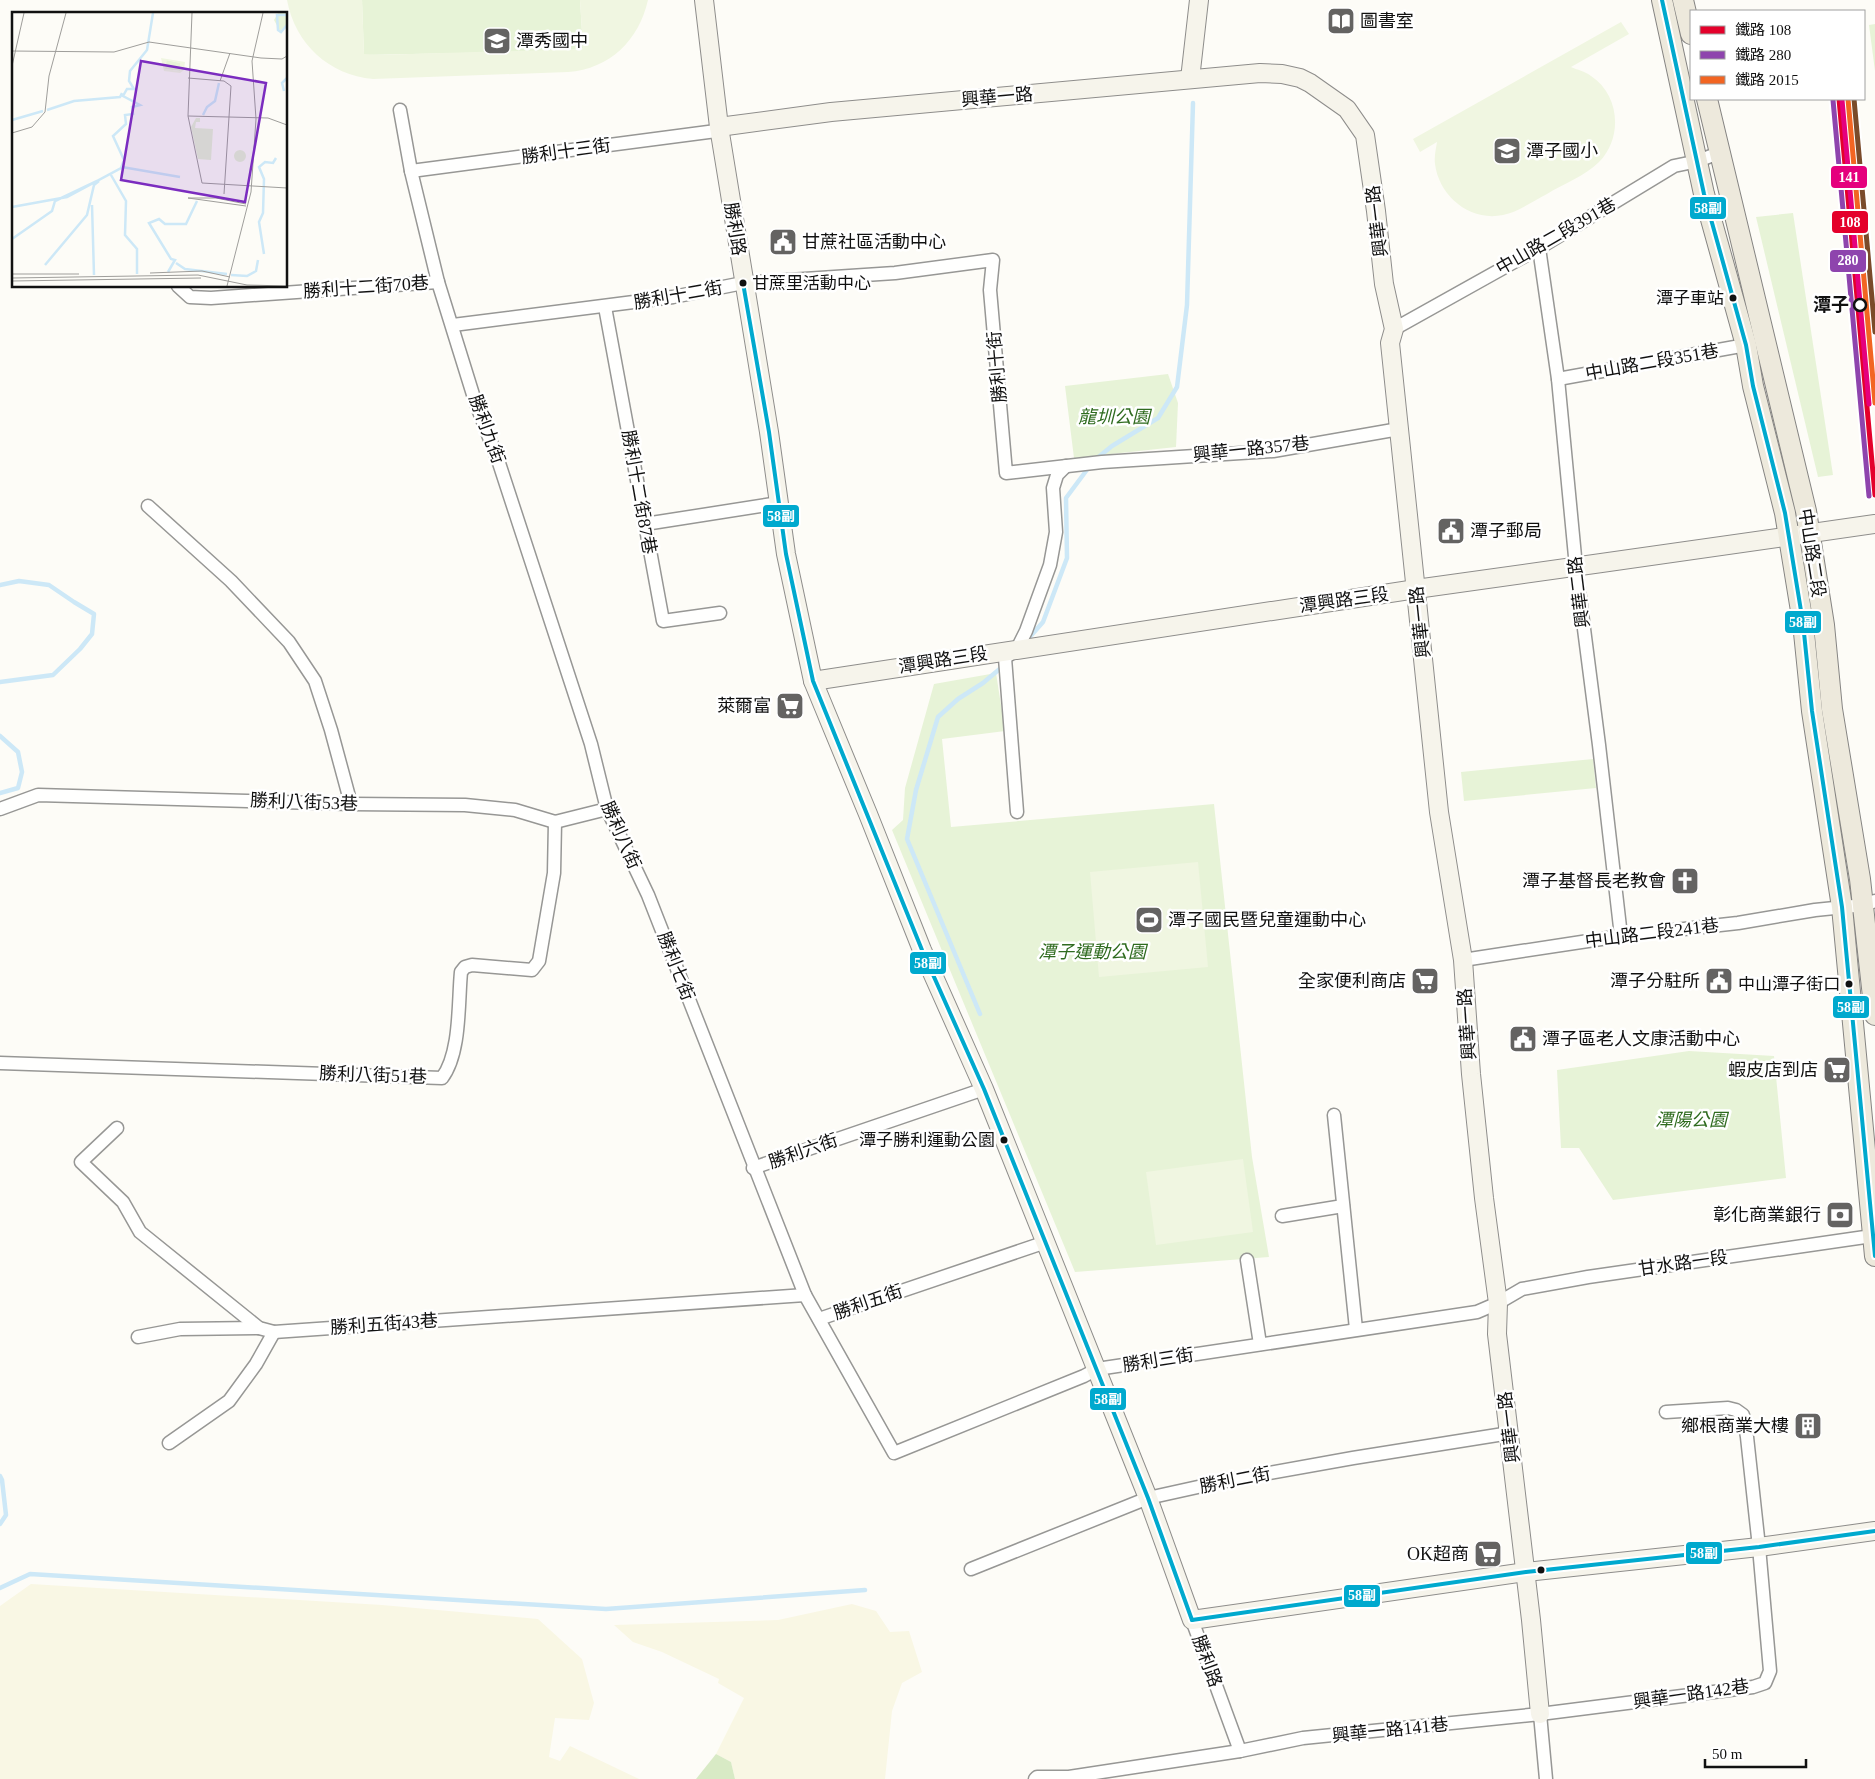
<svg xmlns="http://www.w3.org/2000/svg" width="1875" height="1779" font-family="'Times New Roman','Noto Sans TC',serif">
<rect width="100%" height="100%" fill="#fdfcf7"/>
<g fill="#f9f7e4">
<path d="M 31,1584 L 382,1605 L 538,1619 L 582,1659 L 594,1703 L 589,1720 L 555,1718 L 549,1757 L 560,1761 L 570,1746 L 639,1779 L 0,1779 L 0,1606 Z"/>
<path d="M 852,1604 L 876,1611 L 890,1632 L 909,1631 L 922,1672 L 902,1683 L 892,1711 L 885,1779 L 735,1779 L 731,1762 L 716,1754 L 744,1698 L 718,1683 L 719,1679 L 662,1652 L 633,1642 L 614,1625 L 778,1620 Z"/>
</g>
<g fill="#e7f3d7">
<path d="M 362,0 L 580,0 L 583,48 L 566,51 L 364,55 Z"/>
<path d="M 1875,24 L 1875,71 L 1869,25 Z"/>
<path d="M 1793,213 L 1833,475 L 1818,477 L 1756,217 Z"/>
<path d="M 1168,374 L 1178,403 L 1176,447 L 1074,458 L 1065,386 Z"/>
<path d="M 996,673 L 1005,731 L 942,739 L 951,827 L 1214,804 L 1252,1157 L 1269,1257 L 1075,1272 L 892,830 L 903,820 L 905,788 L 934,684 Z"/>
<path d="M 1593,759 L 1596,788 L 1464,801 L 1461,772 Z"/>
<path d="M 1689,1051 L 1774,1056 L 1786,1178 L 1613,1200 L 1579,1148 L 1561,1148 L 1557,1070 Z"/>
</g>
<path fill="#d8eac5" d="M 716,1754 L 731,1762 L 735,1779 L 696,1779 Z"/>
<g fill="#f0f6e1">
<path d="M 287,0 L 362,0 L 364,54 L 377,55 L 580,49 L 583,48 L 580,0 L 648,0 C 639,40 610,69 568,72 L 373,79 C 329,75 295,44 287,0 Z"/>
<path d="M 1621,22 L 1629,34 L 1571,67 C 1577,70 1585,71 1591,76 C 1620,95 1623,138 1599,162 C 1585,176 1563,184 1547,194 C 1533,201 1518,212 1503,215 C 1470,222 1439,196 1435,164 C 1434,156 1436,149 1437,142 L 1420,152 L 1413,139 Z"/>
<path d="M 1198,862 L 1208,967 L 1099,977 L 1090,872 Z"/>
<path d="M 1243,1159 L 1253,1232 L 1156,1245 L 1146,1172 Z"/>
</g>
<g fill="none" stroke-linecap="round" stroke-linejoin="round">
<g stroke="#cde8f7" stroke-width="4.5">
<path d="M 1096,459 L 1112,446 L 1158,418 L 1177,387 L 1187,305 L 1193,103"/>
<path d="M 0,585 L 19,581 L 49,585 L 74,602 L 94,614 L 92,634 L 80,649 L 53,675 L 0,682"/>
<path d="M 1028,639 L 1043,622 L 1067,558 L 1066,498 L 1089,467"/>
<path d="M 0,736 L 18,752 L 22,772 L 18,788 L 0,793"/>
<path d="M 980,1014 L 907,839 L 916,790 L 938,717 L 958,699 L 983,683 L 1002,667"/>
<path d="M 0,1476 L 2,1480 L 6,1515 L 0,1524"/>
<path d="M 0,1588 L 30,1574 L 606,1609 L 865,1590"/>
</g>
<defs>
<g id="street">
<path d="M 400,110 L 411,171 L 438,282 L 475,401 L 499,463 L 591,744 L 607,809 L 648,895 L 805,1295 L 894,1453 L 1084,1376 L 1097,1369 L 1477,1312 L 1498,1303 L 1522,1289 L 1588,1277 L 1872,1236"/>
<path d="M 411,171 L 716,131 L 719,127"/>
<path d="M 1539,248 L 1558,379 L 1576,567 L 1599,745 L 1621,936"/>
<path d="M 178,286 L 190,297 L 211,298 L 438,282"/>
<path d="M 605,307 L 663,621 L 720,613"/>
<path d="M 453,325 L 673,297 L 743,283 L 895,273 L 993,260 L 990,290 L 1006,473 L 1102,462 L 1273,451 L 1399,429"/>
<path d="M 1394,329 L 1539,248 L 1674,166 L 1698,161 L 1721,152"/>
<path d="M 1558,379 L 1746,345"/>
<path d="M 148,506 L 231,581 L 289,642 L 315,681 L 331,730 L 351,804"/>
<path d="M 645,524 L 779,503"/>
<path d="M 0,809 L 38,795 L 351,804 L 465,805 L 515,810 L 555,822 L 607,809"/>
<path d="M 1017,812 L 1005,658 L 1017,649 L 1026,631 L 1050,565 L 1056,532 L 1053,488 L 1057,475 L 1066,466"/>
<path d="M 1463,960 L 1621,936 L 1738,923 L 1815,910 L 1864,905 L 1875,901"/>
<path d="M 0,1063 L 442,1078 C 461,1053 458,1002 461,972 L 465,967 L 472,965 L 532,970 L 539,961 L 554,873 L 555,822"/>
<path d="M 1334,1115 L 1356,1329"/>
<path d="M 117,1128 L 81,1162 L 123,1202 L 140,1232 L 259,1328 L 274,1332 L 805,1295"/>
<path d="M 753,1168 L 984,1089"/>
<path d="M 1282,1216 L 1343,1206"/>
<path d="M 1247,1260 L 1260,1344"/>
<path d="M 819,1319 L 1046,1242"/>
<path d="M 138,1337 L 180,1329 L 259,1328"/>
<path d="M 169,1443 L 229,1401 L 256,1364 L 274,1332"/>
<path d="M 971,1569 L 1148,1498 L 1225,1481 L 1353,1458 L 1510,1433"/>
<path d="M 1192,1620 L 1240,1751"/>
<path d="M 1540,1714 L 1546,1779"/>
<path d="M 1035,1779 L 1037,1777 L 1069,1777 L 1240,1751 L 1303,1738 L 1540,1714 L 1753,1687 L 1765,1683 L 1770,1671 L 1759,1547 L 1747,1437 L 1743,1415 L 1736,1410 L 1728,1408 L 1666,1412"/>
</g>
<g id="secondary">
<path d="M 704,0 L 719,127 L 769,432 L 786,554 L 813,681 L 868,814 L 922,950 L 984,1089 L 1148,1498 L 1192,1620 L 1526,1572 L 1759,1547 L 1875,1531"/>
<path d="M 1190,79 L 1199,0"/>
<path d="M 719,127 L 831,112 L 1260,73 L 1282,74 L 1300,78 L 1310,83 L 1347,109 L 1365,135 L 1376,211 L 1384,284 L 1394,329 L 1390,343 L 1439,812 L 1463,960 L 1471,1074 L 1484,1198 L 1498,1303 L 1497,1334 L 1531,1620 L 1540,1714"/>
<path d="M 813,681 C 1014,649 1215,618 1416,589 C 1569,567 1722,547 1875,524"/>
</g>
<g id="primary">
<path d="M 1662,0 L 1704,194 L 1746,345 L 1753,386 L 1785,513 L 1803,623 L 1812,711 L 1842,907 L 1875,1256"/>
<path d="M 1683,0 L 1691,34"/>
<path d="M 1707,99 L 1806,511 L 1824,625 L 1832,709 L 1860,879 L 1875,1015"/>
</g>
</defs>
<use href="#street" stroke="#979795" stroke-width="15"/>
<use href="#secondary" stroke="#8e8d8b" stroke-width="20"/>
<use href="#primary" stroke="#858482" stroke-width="22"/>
<use href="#street" stroke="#fffffe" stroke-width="12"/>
<use href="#secondary" stroke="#f6f4eb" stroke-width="18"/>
<use href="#primary" stroke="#ede9dc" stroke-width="20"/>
<defs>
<g id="bus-1">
<path d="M 1662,0 L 1704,194 L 1746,345 L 1753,386 L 1785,513 L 1803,623 L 1812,711 L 1842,907 L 1875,1256"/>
<path d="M 743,283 L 769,432 L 786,554 L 813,681 L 922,950 L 984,1089 L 1148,1498 L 1192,1620"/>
<path d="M 1192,1620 L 1526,1572 L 1759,1547 L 1875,1531"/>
</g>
</defs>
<use href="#bus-1" stroke="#fff" stroke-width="8"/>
<use href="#bus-1" stroke="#00a9ce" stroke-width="4"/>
<defs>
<path id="rail-1" d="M 1839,99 L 1875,495"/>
<path id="rail-2" d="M 1833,100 L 1869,496"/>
<path id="rail-3" d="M 1848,99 L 1875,403"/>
<path id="rail-4" d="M 1842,100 L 1869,404"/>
<path id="rail-5" d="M 1854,99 L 1875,332"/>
</defs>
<use href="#rail-1" stroke="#fff" stroke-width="9"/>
<use href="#rail-2" stroke="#fff" stroke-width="9"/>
<use href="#rail-3" stroke="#fff" stroke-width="9"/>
<use href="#rail-4" stroke="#fff" stroke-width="9"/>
<use href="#rail-5" stroke="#fff" stroke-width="9"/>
<use href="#rail-1" stroke="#e4002b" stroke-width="5"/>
<use href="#rail-2" stroke="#8e44ad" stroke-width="5"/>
<use href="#rail-3" stroke="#f26522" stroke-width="5"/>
<use href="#rail-4" stroke="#e5007d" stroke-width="5"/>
<use href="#rail-5" stroke="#7a4b2a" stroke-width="5"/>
</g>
<defs>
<symbol id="library-square" viewBox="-11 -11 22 22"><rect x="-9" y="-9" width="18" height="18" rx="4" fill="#646362" stroke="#fff"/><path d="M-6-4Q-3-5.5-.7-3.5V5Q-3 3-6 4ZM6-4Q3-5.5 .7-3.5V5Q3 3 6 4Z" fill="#fff"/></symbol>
<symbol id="school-square" viewBox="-11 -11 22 22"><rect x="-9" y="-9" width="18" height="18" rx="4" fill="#646362" stroke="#fff"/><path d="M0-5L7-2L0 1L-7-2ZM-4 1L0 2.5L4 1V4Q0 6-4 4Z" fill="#fff"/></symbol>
<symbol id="civic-square" viewBox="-11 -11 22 22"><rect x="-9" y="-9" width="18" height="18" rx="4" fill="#646362" stroke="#fff"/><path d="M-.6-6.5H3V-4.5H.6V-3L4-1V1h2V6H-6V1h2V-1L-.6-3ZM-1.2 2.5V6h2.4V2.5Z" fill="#fff"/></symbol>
<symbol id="supermarket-square" viewBox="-11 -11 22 22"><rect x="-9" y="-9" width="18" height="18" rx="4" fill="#646362" stroke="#fff"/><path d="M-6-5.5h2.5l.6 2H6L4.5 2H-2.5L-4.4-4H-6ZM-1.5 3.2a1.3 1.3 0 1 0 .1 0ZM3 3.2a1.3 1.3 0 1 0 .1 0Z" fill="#fff"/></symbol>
<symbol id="church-square" viewBox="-11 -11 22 22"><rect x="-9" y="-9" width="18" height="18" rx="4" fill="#646362" stroke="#fff"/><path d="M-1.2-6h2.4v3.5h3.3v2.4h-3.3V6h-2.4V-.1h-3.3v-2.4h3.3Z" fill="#fff"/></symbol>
<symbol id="stadium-square" viewBox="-11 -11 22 22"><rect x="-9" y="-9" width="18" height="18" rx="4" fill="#646362" stroke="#fff"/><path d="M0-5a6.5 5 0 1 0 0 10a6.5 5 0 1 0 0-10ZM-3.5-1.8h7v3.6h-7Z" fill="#fff"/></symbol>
<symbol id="bank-square" viewBox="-11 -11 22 22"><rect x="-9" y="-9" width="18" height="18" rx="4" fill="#646362" stroke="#fff"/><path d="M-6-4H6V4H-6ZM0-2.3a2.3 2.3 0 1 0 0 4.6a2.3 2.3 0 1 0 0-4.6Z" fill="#fff"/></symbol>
<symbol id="building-square" viewBox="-11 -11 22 22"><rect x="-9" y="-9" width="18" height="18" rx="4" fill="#646362" stroke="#fff"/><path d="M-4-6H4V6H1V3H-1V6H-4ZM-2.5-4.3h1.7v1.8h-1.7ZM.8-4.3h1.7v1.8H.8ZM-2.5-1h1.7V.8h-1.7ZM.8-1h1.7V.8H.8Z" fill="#fff"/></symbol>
</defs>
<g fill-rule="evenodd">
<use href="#library-square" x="1325" y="5" width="32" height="32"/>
<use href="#school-square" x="481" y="25" width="32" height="32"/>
<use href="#school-square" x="1491" y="135" width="32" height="32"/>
<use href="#civic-square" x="767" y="226" width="32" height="32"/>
<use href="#civic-square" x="1435" y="515" width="32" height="32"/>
<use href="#supermarket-square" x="774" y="690" width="32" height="32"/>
<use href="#church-square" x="1669" y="865" width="32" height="32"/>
<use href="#stadium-square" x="1133" y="904" width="32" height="32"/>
<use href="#supermarket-square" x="1409" y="965" width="32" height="32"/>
<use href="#civic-square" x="1703" y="965" width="32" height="32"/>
<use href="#civic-square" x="1507" y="1023" width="32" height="32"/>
<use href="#supermarket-square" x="1821" y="1054" width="32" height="32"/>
<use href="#bank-square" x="1824" y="1199" width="32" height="32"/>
<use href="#building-square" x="1792" y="1410" width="32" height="32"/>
<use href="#supermarket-square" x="1472" y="1538" width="32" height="32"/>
</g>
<g fill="#111" stroke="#fff" stroke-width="2">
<circle cx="743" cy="283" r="4.5"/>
<circle cx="1733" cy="298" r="4.5"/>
<circle cx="1849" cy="984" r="4.5"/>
<circle cx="1004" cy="1140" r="4.5"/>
<circle cx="1541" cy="1570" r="4.5"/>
</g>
<circle fill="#fff" stroke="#111" stroke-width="2.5" cx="1860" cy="305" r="6"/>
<g text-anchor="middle" stroke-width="5" stroke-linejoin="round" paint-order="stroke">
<g font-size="17" fill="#111" stroke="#fff" text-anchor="end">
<text x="752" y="289" text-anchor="start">甘蔗里活動中心</text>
<text x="1724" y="304">潭子車站</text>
<text x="1840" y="990">中山潭子街口</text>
<text x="995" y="1146">潭子勝利運動公園</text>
</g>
<g font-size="18" fill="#111" stroke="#fff" text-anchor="end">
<text x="1360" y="27" text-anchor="start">圖書室</text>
<text x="516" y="47" text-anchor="start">潭秀國中</text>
<text x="1526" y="157" text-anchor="start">潭子國小</text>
<text x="802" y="248" text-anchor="start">甘蔗社區活動中心</text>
<text x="1470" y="537" text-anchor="start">潭子郵局</text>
<text x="771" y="712">萊爾富</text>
<text x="1666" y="887">潭子基督長老教會</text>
<text x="1168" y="926" text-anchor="start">潭子國民暨兒童運動中心</text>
<text x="1406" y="987">全家便利商店</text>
<text x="1700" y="987">潭子分駐所</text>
<text x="1542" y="1045" text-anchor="start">潭子區老人文康活動中心</text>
<text x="1818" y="1076">蝦皮店到店</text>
<text x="1821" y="1221">彰化商業銀行</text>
<text x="1789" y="1432">鄉根商業大樓</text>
<text x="1469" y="1560">OK超商</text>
</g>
<g font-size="18" fill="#111" stroke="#fff">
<text transform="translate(997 97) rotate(-5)" y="6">興華一路</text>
<text transform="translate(566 151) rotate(-8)" y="6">勝利十三街</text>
<text transform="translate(1377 221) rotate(-97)" y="6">興華一路</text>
<text transform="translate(735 229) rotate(81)" y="6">勝利路</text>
<text transform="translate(1556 236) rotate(-30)" y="6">中山路二段391巷</text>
<text transform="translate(366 287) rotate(-4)" y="6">勝利十二街70巷</text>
<text transform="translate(678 295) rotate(-10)" y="6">勝利十二街</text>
<text transform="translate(1652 362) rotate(-10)" y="6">中山路二段351巷</text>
<text transform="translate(997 367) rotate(-95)" y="6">勝利十街</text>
<text transform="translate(487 429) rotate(70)" y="6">勝利九街</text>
<text transform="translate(1251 449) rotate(-6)" y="6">興華一路357巷</text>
<text transform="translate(639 492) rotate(80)" y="6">勝利十二街87巷</text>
<text transform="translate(1812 553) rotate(81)" y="6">中山路二段</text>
<text transform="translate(1579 592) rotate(-97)" y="6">興華二路</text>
<text transform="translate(1344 600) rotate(-8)" y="6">潭興路三段</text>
<text transform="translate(1420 622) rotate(-96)" y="6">興華一路</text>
<text transform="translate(943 660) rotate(-9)" y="6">潭興路三段</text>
<text transform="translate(304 802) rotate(2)" y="6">勝利八街53巷</text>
<text transform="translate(621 835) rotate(66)" y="6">勝利八街</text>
<text transform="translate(1652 933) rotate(-7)" y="6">中山路二段241巷</text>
<text transform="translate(676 966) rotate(69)" y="6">勝利七街</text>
<text transform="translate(1467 1024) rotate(-94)" y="6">興華一路</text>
<text transform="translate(373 1075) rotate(2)" y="6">勝利八街51巷</text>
<text transform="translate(803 1151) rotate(-19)" y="6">勝利六街</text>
<text transform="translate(1683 1263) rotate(-8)" y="6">甘水路一段</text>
<text transform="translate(868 1302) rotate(-19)" y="6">勝利五街</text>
<text transform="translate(384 1324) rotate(-4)" y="6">勝利五街43巷</text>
<text transform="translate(1158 1360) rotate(-9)" y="6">勝利三街</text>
<text transform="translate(1509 1427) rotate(-97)" y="6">興華一路</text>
<text transform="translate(1235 1480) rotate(-11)" y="6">勝利二街</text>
<text transform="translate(1207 1661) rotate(70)" y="6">勝利路</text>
<text transform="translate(1691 1694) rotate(-8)" y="6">興華一路142巷</text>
<text transform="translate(1390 1730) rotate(-6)" y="6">興華一路141巷</text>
</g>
<g font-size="18" font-weight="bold" fill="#111" stroke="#fff" text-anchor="end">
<text x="1849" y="311">潭子</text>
</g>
<g font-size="18" font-style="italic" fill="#2f6b1f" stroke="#fff">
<text x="1114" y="423">龍圳公園</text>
<text x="1092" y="958">潭子運動公園</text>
<text x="1691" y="1126">潭陽公園</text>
</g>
</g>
<g transform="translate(12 12)">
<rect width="275" height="275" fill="#fdfcf7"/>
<path d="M 266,1 L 275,1 L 275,13 L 268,19 L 262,8 ZM 154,48 L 169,51 L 168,59 L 153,57 ZM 184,106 L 188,106 L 188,110 L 184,110 L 183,116 L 201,117 L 199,148 L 186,147 L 179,115 ZM222 144a6 6 0 1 1 12 0a6 6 0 1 1-12 0Z" fill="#e7f3d7"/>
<path d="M 149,46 L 173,50 L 172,58 L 168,61 L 152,59 ZM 155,48 L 168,51 L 168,59 L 153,57 Z" fill="#f0f6e1" fill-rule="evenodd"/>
<path fill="none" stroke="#cde8f7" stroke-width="2.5" d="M 275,3 L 265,3 L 266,18 L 269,20 L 275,13M 272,79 L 270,71 L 275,66M 35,98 L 62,89 L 108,85 L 110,81M 191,103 L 195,95 L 203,89 L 207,71M 0,108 L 31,99M 110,155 L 168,165M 99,163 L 114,189 L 113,223 L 125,237 L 125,262M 80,193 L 82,263M 0,195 L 55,185 L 109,156 L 112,148 L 101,124 L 114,112 L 113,103 L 121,102 L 120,95 L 128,93 L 111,84 L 115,77 L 122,77 L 117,69 L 118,59 L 135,38 L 141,1M 0,227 L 40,199 L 43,189 L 85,169M 252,242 L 247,210 L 251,201 L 252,167 L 247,155 L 253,150 L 261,151 L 264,146M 164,251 L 173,257 L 215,262M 33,253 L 75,203 L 82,173 L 87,169M 156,260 L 163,248 L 159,247 L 137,211 L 147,207 L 153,212 L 174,212 L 185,189M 219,263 L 235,264 L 244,259 L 246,248"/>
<path fill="none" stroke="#9f9e9b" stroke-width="1" d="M 180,1 L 176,104 L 190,171 L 275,176M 0,39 L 102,40 L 137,30 L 249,46 L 270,47 L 275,44M 0,54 L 12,1M 176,66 L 212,69 L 219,74 L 212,182M 208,69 L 218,41M 176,104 L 256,106 L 275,113M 0,121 L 20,115 L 33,100 L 37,64 L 54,1M 234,194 L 176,186 L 204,186 L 234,192M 138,261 L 190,259 L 218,265M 0,262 L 67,262M 0,266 L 186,263 L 235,273 L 275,274M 0,269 L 189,266M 215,274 L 239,180 L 244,107 L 240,49 L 251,1"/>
<path fill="#7b2cbf" fill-opacity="0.15" stroke="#7b2cbf" stroke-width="2.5" d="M 129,49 L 254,71 L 233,190 L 109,168 Z"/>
<rect width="275" height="275" fill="none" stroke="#111" stroke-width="2.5"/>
</g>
<g stroke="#fff" stroke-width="2">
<rect x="1830" y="165" width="38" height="24" rx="5" fill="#e5007d"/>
<rect x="1689" y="196" width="38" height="24" rx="5" fill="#00a9ce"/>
<rect x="1831" y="210" width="38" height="24" rx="5" fill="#e4002b"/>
<rect x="1829" y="249" width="38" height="24" rx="5" fill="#8e44ad"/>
<rect x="762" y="504" width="38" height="24" rx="5" fill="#00a9ce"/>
<rect x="1784" y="610" width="38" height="24" rx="5" fill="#00a9ce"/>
<rect x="909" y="951" width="38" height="24" rx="5" fill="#00a9ce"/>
<rect x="1832" y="995" width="38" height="24" rx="5" fill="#00a9ce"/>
<rect x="1089" y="1387" width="38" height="24" rx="5" fill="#00a9ce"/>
<rect x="1685" y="1541" width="38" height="24" rx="5" fill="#00a9ce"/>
<rect x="1343" y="1584" width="38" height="24" rx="5" fill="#00a9ce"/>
</g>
<g font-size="14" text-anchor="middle" font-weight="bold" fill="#fff">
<text x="1849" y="182">141</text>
<text x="1708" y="213">58副</text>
<text x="1850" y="227">108</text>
<text x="1848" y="265">280</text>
<text x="781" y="521">58副</text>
<text x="1803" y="627">58副</text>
<text x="928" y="968">58副</text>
<text x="1851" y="1012">58副</text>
<text x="1108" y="1404">58副</text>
<text x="1704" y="1558">58副</text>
<text x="1362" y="1600">58副</text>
</g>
<rect x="1690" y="10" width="175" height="90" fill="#ffffff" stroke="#a0a0a0"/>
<rect x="1700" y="26" width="25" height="8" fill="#e4002b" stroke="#a0a0a0"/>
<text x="1735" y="35" font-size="15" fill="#111111">鐵路 108</text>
<rect x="1700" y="51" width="25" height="8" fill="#8e44ad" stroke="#a0a0a0"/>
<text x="1735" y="60" font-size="15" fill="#111111">鐵路 280</text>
<rect x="1700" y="76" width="25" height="8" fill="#f26522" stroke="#a0a0a0"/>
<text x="1735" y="85" font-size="15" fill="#111111">鐵路 2015</text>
<path d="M1705 1759v8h101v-8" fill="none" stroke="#111111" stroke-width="2.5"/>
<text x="1712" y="1759" font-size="15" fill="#111111" stroke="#ffffff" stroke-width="4" paint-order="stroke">50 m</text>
</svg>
